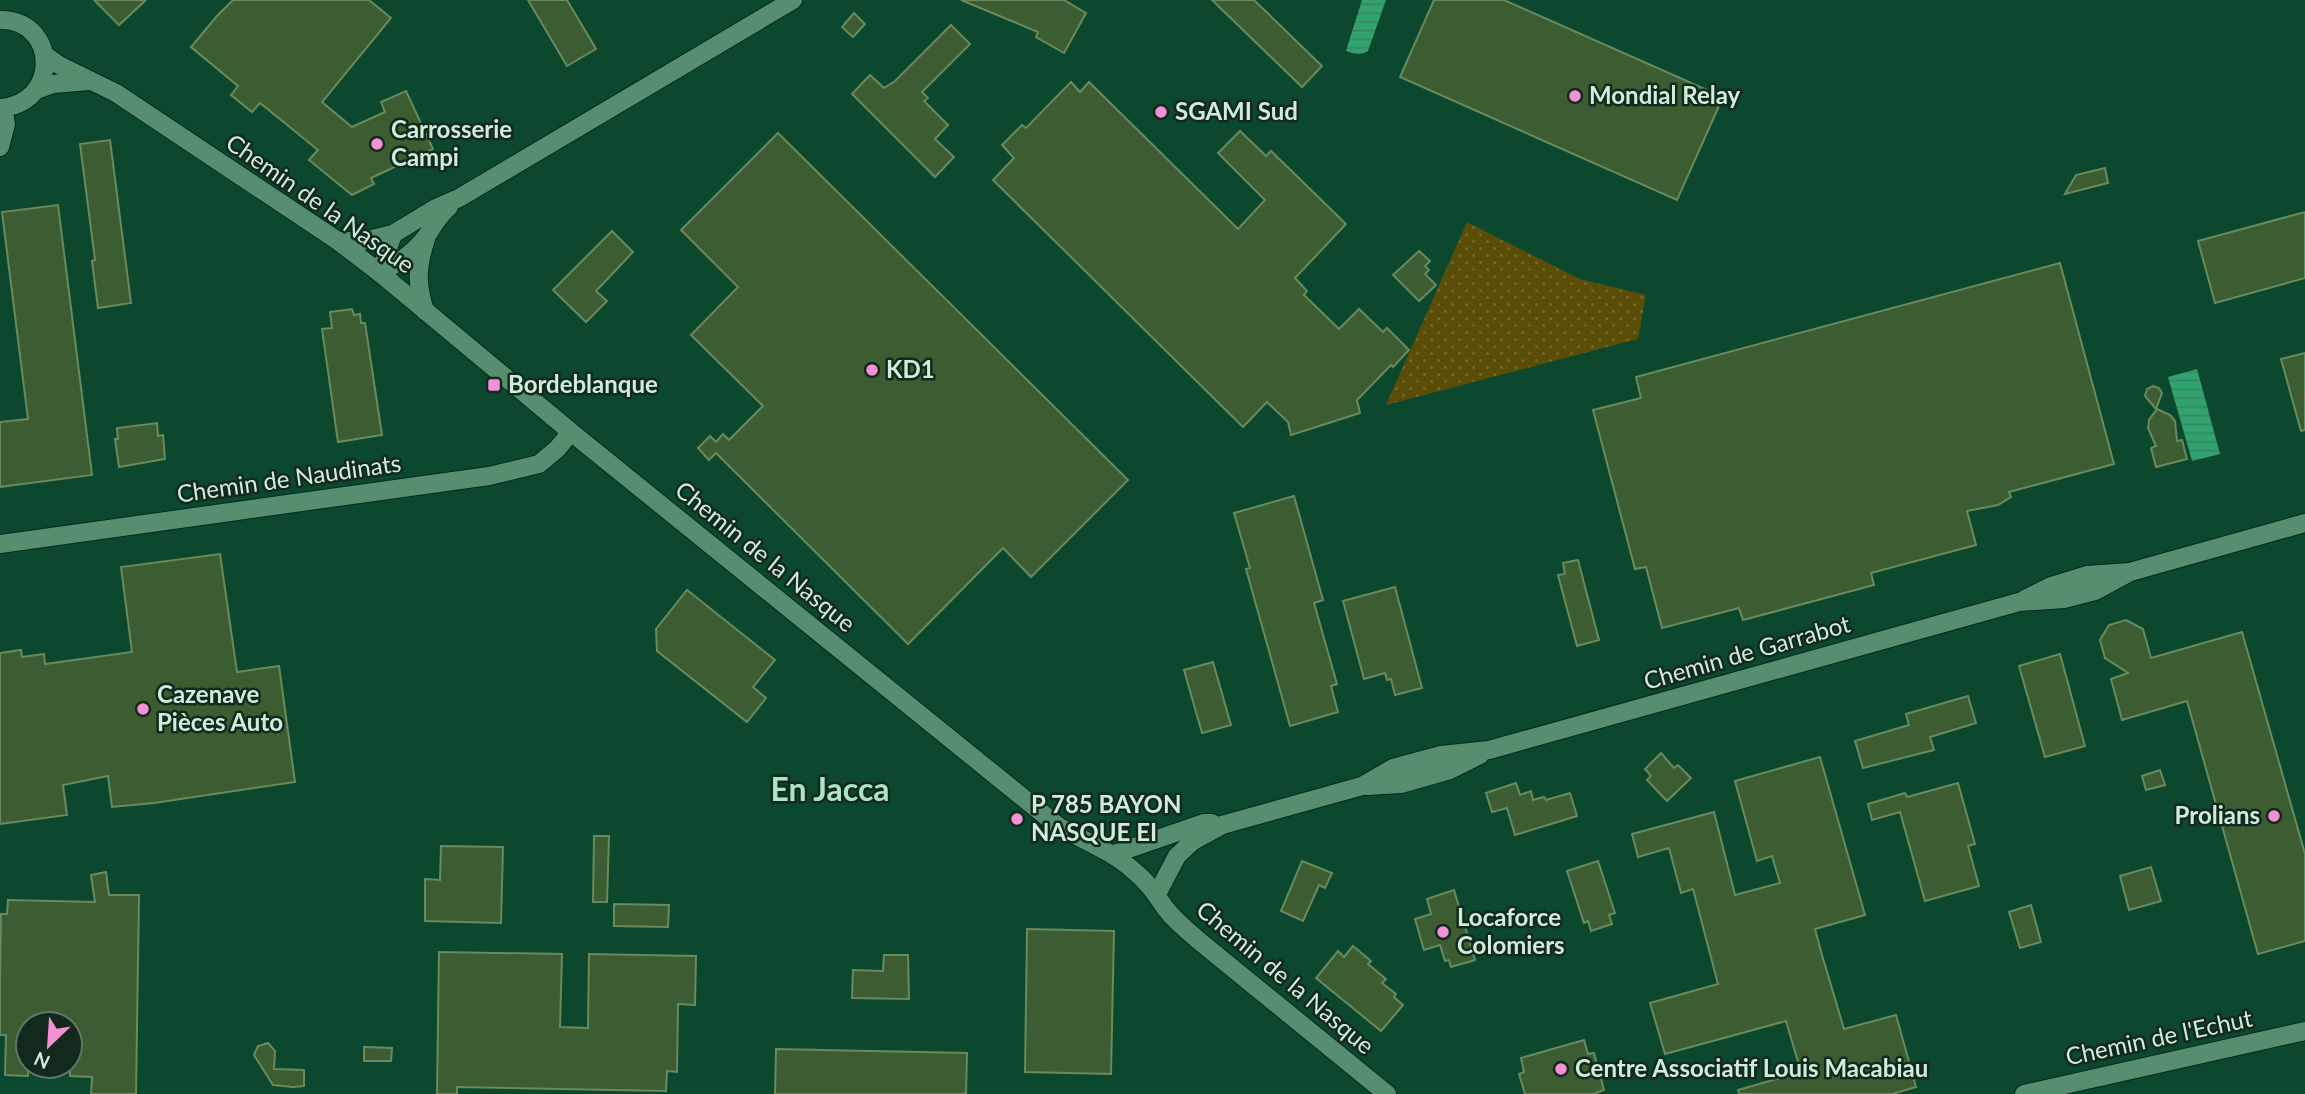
<svg xmlns="http://www.w3.org/2000/svg" width="2305" height="1094" font-family="Lato,sans-serif">
<defs>
<pattern id="grass-dots" width="8" height="8" patternUnits="userSpaceOnUse" patternTransform="scale(1.75)"><rect width="8" height="8" fill="#594d07"/><path d="M2 2h.1M6 6h.1" fill="none" stroke="#70672b" stroke-width="1.8" stroke-linecap="round"/></pattern>
<pattern id="water-rules" width="6" height="5" patternUnits="userSpaceOnUse" patternTransform="scale(1.75)"><rect width="6" height="5" fill="#32a36e"/><path d="M0 2.5h6" fill="none" stroke="#368761"/></pattern>
</defs>
<rect width="100%" height="100%" fill="#0c482d"/>
<path fill="url(#grass-dots)" d="M 1467,222 L 1580,279 L 1646,295 L 1638,339 L 1386,405 Z"/>
<g fill="url(#water-rules)">
<path d="M 1362,0 L 1386,0 L 1368,51 C 1362,55 1354,54 1346,51 Z"/>
<path d="M 2197,369 L 2220,454 L 2192,461 L 2168,377 Z"/>
</g>
<g fill="#3c5c32" stroke="#688a5e" stroke-width="2">
<path d="M 94,0 L 146,0 L 119,25 Z"/>
<path d="M 233,0 L 369,0 L 391,18 L 322,102 L 352,127 L 385,112 L 381,102 L 406,91 L 433,149 L 371,178 L 374,184 L 352,195 L 309,160 L 318,150 L 260,103 L 252,112 L 231,95 L 238,86 L 191,47 L 217,16 Z"/>
<path d="M 528,0 L 567,0 L 596,49 L 567,66 Z"/>
<path d="M 961,0 L 1064,0 L 1086,13 L 1064,53 L 1036,37 L 1038,32 Z"/>
<path d="M 1212,0 L 1254,0 L 1322,66 L 1302,87 Z"/>
<path d="M 1434,0 L 1504,0 L 1723,97 L 1677,200 L 1400,77 Z"/>
<path d="M 854,13 L 865,24 L 853,37 L 842,27 Z"/>
<path d="M 951,25 L 970,44 L 922,92 L 928,98 L 924,101 L 948,125 L 935,139 L 954,157 L 935,177 L 852,94 L 870,75 L 884,88 L 895,81 Z"/>
<path d="M 1071,82 L 1080,92 L 1089,82 L 1238,229 L 1265,200 L 1218,153 L 1240,131 L 1266,156 L 1271,151 L 1346,224 L 1295,278 L 1307,291 L 1304,295 L 1339,329 L 1359,309 L 1383,332 L 1387,328 L 1409,350 L 1393,367 L 1391,365 L 1357,400 L 1360,413 L 1291,435 L 1288,422 L 1267,402 L 1243,427 L 993,180 L 1014,158 L 1002,145 L 1022,125 L 1026,128 Z"/>
<path d="M 778,133 L 1128,480 L 1031,577 L 1003,548 L 908,644 L 716,453 L 709,460 L 698,448 L 710,436 L 716,442 L 723,434 L 729,440 L 763,406 L 691,335 L 738,287 L 681,230 Z"/>
<path d="M 110,140 L 131,303 L 98,308 L 92,261 L 95,260 L 80,144 Z"/>
<path d="M 2105,168 L 2108,183 L 2065,194 L 2076,175 Z"/>
<path d="M 58,205 L 92,475 L 0,487 L 0,422 L 28,419 L 2,212 Z"/>
<path d="M 2305,212 L 2305,278 L 2215,303 L 2198,241 Z"/>
<path d="M 612,231 L 633,252 L 596,291 L 607,301 L 586,322 L 553,290 Z"/>
<path d="M 1419,251 L 1430,261 L 1425,266 L 1429,270 L 1425,274 L 1436,285 L 1419,301 L 1393,275 Z"/>
<path d="M 2060,263 L 2114,464 L 2009,492 L 2011,497 L 1998,505 L 1967,511 L 1976,545 L 1871,573 L 1874,585 L 1743,620 L 1739,608 L 1662,628 L 1646,567 L 1635,569 L 1593,410 L 1641,398 L 1636,377 Z"/>
<path d="M 352,309 L 354,315 L 360,314 L 361,323 L 365,323 L 382,435 L 338,442 L 322,329 L 332,328 L 330,312 Z"/>
<path d="M 2305,353 L 2305,430 L 2301,431 L 2281,359 Z"/>
<path d="M 2153,386 L 2159,388 L 2162,393 L 2156,409 L 2145,396 L 2147,389 Z"/>
<path d="M 2157,409 L 2170,415 L 2175,421 L 2177,441 L 2182,440 L 2187,459 L 2156,467 L 2151,448 L 2156,446 L 2148,428 L 2149,420 Z"/>
<path d="M 157,423 L 158,436 L 163,435 L 165,459 L 119,467 L 115,439 L 118,439 L 117,428 Z"/>
<path d="M 1294,496 L 1323,600 L 1314,603 L 1337,684 L 1331,686 L 1338,712 L 1290,726 L 1246,569 L 1250,568 L 1234,513 Z"/>
<path d="M 220,554 L 237,672 L 279,666 L 295,782 L 154,803 L 112,807 L 108,776 L 63,785 L 67,815 L 0,824 L 0,653 L 21,650 L 22,657 L 44,654 L 45,664 L 132,652 L 121,567 Z"/>
<path d="M 1578,560 L 1599,640 L 1577,646 L 1558,575 L 1565,574 L 1563,563 Z"/>
<path d="M 1395,587 L 1422,688 L 1395,695 L 1391,679 L 1387,680 L 1385,673 L 1364,679 L 1343,601 Z"/>
<path d="M 687,590 L 775,660 L 753,687 L 766,698 L 747,722 L 657,651 L 656,629 Z"/>
<path d="M 2126,620 L 2143,629 L 2151,658 L 2242,632 L 2305,854 L 2305,941 L 2258,954 L 2187,701 L 2122,720 L 2111,679 L 2128,673 L 2105,658 L 2100,640 L 2109,625 Z"/>
<path d="M 2060,654 L 2085,746 L 2045,757 L 2019,666 Z"/>
<path d="M 1213,662 L 1231,725 L 1202,733 L 1184,670 Z"/>
<path d="M 1968,696 L 1976,723 L 1930,737 L 1934,750 L 1863,768 L 1855,741 L 1909,725 L 1906,714 Z"/>
<path d="M 1661,753 L 1674,768 L 1678,765 L 1691,778 L 1667,801 L 1647,780 L 1651,776 L 1645,769 Z"/>
<path d="M 1820,757 L 1865,915 L 1815,929 L 1822,955 L 1844,1029 L 1896,1015 L 1916,1087 L 1892,1094 L 1739,1094 L 1738,1090 L 1801,1072 L 1786,1021 L 1665,1054 L 1650,1003 L 1718,984 L 1693,889 L 1681,893 L 1669,848 L 1638,857 L 1632,834 L 1714,812 L 1735,895 L 1780,883 L 1772,856 L 1757,861 L 1735,781 Z"/>
<path d="M 2160,770 L 2165,785 L 2146,790 L 2142,776 Z"/>
<path d="M 1516,783 L 1520,795 L 1531,791 L 1533,800 L 1544,797 L 1546,800 L 1570,793 L 1577,816 L 1515,835 L 1507,808 L 1492,812 L 1486,793 Z"/>
<path d="M 1958,783 L 1975,844 L 1968,846 L 1979,886 L 1925,901 L 1900,812 L 1872,820 L 1868,804 L 1905,793 L 1907,797 Z"/>
<path d="M 594,836 L 609,836 L 607,902 L 593,902 Z"/>
<path d="M 441,846 L 503,847 L 501,923 L 425,921 L 425,879 L 440,880 Z"/>
<path d="M 1302,861 L 1332,873 L 1325,888 L 1319,885 L 1303,921 L 1281,911 Z"/>
<path d="M 1598,861 L 1615,913 L 1609,915 L 1612,924 L 1591,931 L 1588,921 L 1584,923 L 1567,871 Z"/>
<path d="M 2151,867 L 2161,901 L 2129,910 L 2120,876 Z"/>
<path d="M 106,872 L 109,895 L 139,895 L 136,1094 L 91,1094 L 92,1077 L 70,1076 L 70,1024 L 28,1024 L 28,1076 L 5,1075 L 6,1035 L 0,1035 L 0,983 L 1,914 L 7,914 L 8,900 L 95,902 L 91,875 Z"/>
<path d="M 1454,890 L 1475,960 L 1451,967 L 1449,960 L 1445,961 L 1440,945 L 1424,950 L 1415,919 L 1431,914 L 1427,899 Z"/>
<path d="M 614,904 L 669,905 L 668,927 L 614,926 Z"/>
<path d="M 2031,905 L 2041,942 L 2020,948 L 2009,912 Z"/>
<path d="M 1027,929 L 1114,931 L 1111,1074 L 1025,1072 Z"/>
<path d="M 1353,946 L 1371,961 L 1368,964 L 1386,979 L 1382,983 L 1396,994 L 1394,997 L 1403,1005 L 1381,1031 L 1316,978 L 1338,951 L 1344,957 Z"/>
<path d="M 439,952 L 562,954 L 560,1027 L 588,1028 L 589,954 L 696,956 L 695,1005 L 678,1004 L 677,1072 L 667,1071 L 666,1091 L 457,1087 L 457,1094 L 437,1094 Z"/>
<path d="M 884,955 L 908,955 L 909,999 L 852,998 L 853,970 L 883,971 Z"/>
<path d="M 1584,1040 L 1588,1054 L 1594,1053 L 1604,1090 L 1594,1094 L 1525,1094 L 1519,1074 L 1524,1072 L 1521,1058 Z"/>
<path d="M 268,1043 L 275,1051 L 274,1069 L 304,1070 L 304,1086 L 293,1087 L 273,1085 L 254,1055 L 258,1046 Z"/>
<path d="M 364,1047 L 392,1048 L 391,1061 L 364,1061 Z"/>
<path d="M 776,1049 L 967,1053 L 966,1094 L 775,1094 Z"/>
</g>
<g fill="none" stroke-linecap="round" stroke-linejoin="round">
<defs>
<g id="minor">
<path d="M 0,147 L 6,124 L 3,108"/>
<path d="M 338,241 L 363,241 L 393,234"/>
<path d="M 380,273 L 393,234 L 436,208 L 459,198 L 793,0"/>
<path d="M 380,273 C 397,264 417,250 428,234 C 435,223 439,215 449,207"/>
<path d="M 425,311 C 416,282 417,267 426,239"/>
<path d="M 0,544 L 489,476 L 539,464 L 557,449 L 571,432"/>
<path d="M 2025,599 L 2051,586 L 2087,575 L 2130,572 L 2305,523"/>
<path d="M 1367,786 L 1401,784 L 1450,770 L 1480,755"/>
<path d="M 1114,854 L 1204,823 L 1212,823"/>
<path d="M 1157,894 L 1177,856 L 1193,841 L 1222,825 L 1362,786 L 1393,768 L 1441,755 L 1489,750 L 2019,602 L 2064,599 L 2095,591 L 2130,572"/>
<path d="M 2024,1094 L 2305,1031"/>
</g>
<g id="tertiary">
<path d="M 0,20 C 58,19 61,104 0,108"/>
<path d="M 45,55 L 59,65 L 116,93 L 338,241 L 380,273 L 571,432 L 1058,826 C 1084,841 1112,851 1134,871 C 1148,882 1156,895 1166,909 C 1175,921 1187,930 1198,940 L 1387,1094"/>
<path d="M 36,90 L 53,84 L 89,81"/>
</g>
</defs>
<use href="#minor" stroke="#002c18" stroke-width="20"/>
<use href="#tertiary" stroke="#002c18" stroke-width="20"/>
<use href="#minor" stroke="#578e6f" stroke-width="18"/>
<use href="#tertiary" stroke="#578e6f" stroke-width="18"/>
</g>
<g fill="#f291d6" stroke="#12291c" stroke-width="2.5">
<circle cx="1575" cy="96" r="7"/>
<circle cx="1161" cy="112" r="7"/>
<circle cx="377" cy="144" r="7"/>
<circle cx="872" cy="370" r="7"/>
<rect x="487" y="378" width="14" height="14" rx="3.5"/>
<circle cx="143" cy="709" r="7"/>
<circle cx="2274" cy="816" r="7"/>
<circle cx="1017" cy="819" r="7"/>
<circle cx="1443" cy="932" r="7"/>
<circle cx="1561" cy="1069" r="7"/>
</g>
<g text-anchor="middle" stroke-width="5" stroke-linejoin="round" paint-order="stroke">
<g font-size="24" font-weight="bold" fill="#d0ecdb" stroke="#12291c" text-anchor="start">
<text x="1589" y="104">Mondial Relay</text>
<text x="1175" y="120">SGAMI Sud</text>
<text x="391" y="138">Carrosserie<tspan x="391" dy="28">Campi</tspan></text>
<text x="886" y="378">KD1</text>
<text x="508" y="393">Bordeblanque</text>
<text x="157" y="703">Cazenave<tspan x="157" dy="28">Pièces Auto</tspan></text>
<text x="1031" y="813">P 785 BAYON<tspan x="1031" dy="28">NASQUE EI</tspan></text>
<text x="2260" y="824" text-anchor="end">Prolians</text>
<text x="1457" y="926">Locaforce<tspan x="1457" dy="28">Colomiers</tspan></text>
<text x="1575" y="1077">Centre Associatif Louis Macabiau</text>
</g>
<g font-size="24" fill="#d0ecdb" stroke="#12291c">
<text transform="translate(320 204) rotate(35)" y="8">Chemin de la Nasque</text>
<text transform="translate(289 479) rotate(-8)" y="8">Chemin de Naudinats</text>
<text transform="translate(765 557) rotate(39)" y="8">Chemin de la Nasque</text>
<text transform="translate(1747 653) rotate(-16)" y="8">Chemin de Garrabot</text>
<text transform="translate(1285 978) rotate(40)" y="8">Chemin de la Nasque</text>
<text transform="translate(2159 1038) rotate(-12)" y="8">Chemin de l'Echut</text>
</g>
<g font-size="32" font-weight="bold" fill="#abe5c3" stroke="#12291c">
<text x="830" y="801">En Jacca</text>
</g>
</g>
<g transform="translate(49 1045) rotate(205)"><circle r="33" fill="#12291c" stroke="#5e7768" stroke-width="2"/>
<path d="M0-5L12 26L0 18L-12 26Z" fill="#f291d6"/>
<text y="-10" font-size="19" font-weight="bold" text-anchor="middle" fill="#d0ecdb">N</text>
</g>
</svg>
